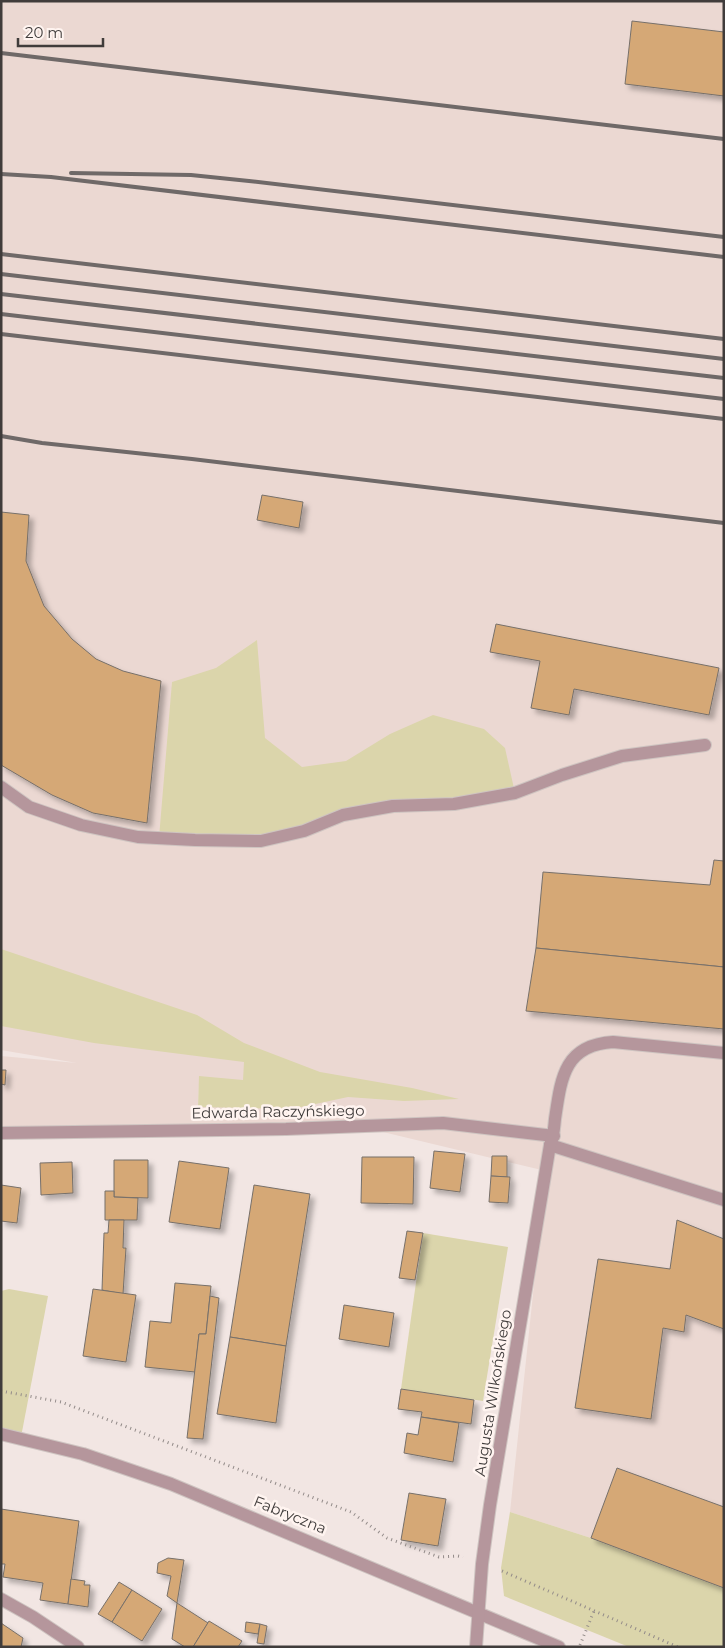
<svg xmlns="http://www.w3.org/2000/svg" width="725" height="1648" font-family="Montserrat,sans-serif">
<defs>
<filter id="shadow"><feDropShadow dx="4.5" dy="4.5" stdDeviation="2.5" flood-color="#0004"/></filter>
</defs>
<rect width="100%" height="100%" fill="#f2e6e3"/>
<path fill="#ebd8d2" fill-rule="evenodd" d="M 1,1 L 724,1 L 724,1588 L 591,1538 L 510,1512 L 546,1171 L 358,1126 L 1,1133 L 1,1056 L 77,1063 L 1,1050 ZM 199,1084 L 234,1107 L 198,1107 Z"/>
<g fill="#dbd5ab">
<path d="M 257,640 L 265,738 L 302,767 L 346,761 L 390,734 L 433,715 L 484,729 L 505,748 L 515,793 L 393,806 L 261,841 L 159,838 L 172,682 L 216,668 Z"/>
<path d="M 1,949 L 197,1015 L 244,1043 L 320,1072 L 412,1088 L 459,1099 L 404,1101 L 348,1097 L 292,1109 L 198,1107 L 199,1076 L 243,1080 L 244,1062 L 94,1043 L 1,1026 Z"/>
<path d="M 423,1233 L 508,1247 L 483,1401 L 401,1389 Z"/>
<path d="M 9,1289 L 48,1296 L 21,1437 L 1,1434 L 1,1291 Z"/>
<path d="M 510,1512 L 591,1538 L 724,1588 L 724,1647 L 629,1647 L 504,1596 L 501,1568 Z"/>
</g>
<g fill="#d5a876" stroke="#77706a" filter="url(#shadow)">
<path d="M 632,21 L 724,32 L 724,96 L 625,84 Z"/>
<path d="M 262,495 L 303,502 L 299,528 L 257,520 Z"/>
<path d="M 1,512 L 29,515 L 26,561 L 44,606 L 72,639 L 96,659 L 123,671 L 161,681 L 147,823 L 93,813 L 52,795 L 1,765 Z"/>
<path d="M 496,624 L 719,668 L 709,715 L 574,689 L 569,715 L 531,708 L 540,661 L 490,652 Z"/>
<path d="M 714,860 L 724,861 L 724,967 L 536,948 L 543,872 L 710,885 Z"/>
<path d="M 536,948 L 724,967 L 724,1029 L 526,1011 Z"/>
<path d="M 1,1070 L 6,1070 L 5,1085 L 1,1084 Z"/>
<path d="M 434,1151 L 465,1154 L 460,1192 L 430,1188 Z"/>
<path d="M 492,1156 L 507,1156 L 507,1177 L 491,1176 Z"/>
<path d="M 362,1157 L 414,1157 L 413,1204 L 361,1203 Z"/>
<path d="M 114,1160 L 148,1160 L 148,1198 L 114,1197 Z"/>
<path d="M 179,1161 L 229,1168 L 220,1229 L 169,1222 Z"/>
<path d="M 72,1162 L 73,1193 L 41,1195 L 40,1163 Z"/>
<path d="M 491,1176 L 510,1177 L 508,1203 L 489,1202 Z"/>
<path d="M 1,1185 L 21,1188 L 17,1223 L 1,1221 Z"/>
<path d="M 254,1185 L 310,1194 L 286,1346 L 230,1337 Z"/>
<path d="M 105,1191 L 114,1191 L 114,1197 L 138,1198 L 137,1220 L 105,1220 Z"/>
<path d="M 109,1220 L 124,1220 L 123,1248 L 126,1248 L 123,1294 L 102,1290 L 104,1233 L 108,1233 Z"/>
<path d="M 677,1220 L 724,1239 L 724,1329 L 686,1315 L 684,1332 L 663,1328 L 651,1419 L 575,1408 L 598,1259 L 670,1269 Z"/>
<path d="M 407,1231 L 423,1233 L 415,1280 L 399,1278 Z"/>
<path d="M 175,1283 L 211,1286 L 206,1334 L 199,1334 L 195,1372 L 145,1367 L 150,1321 L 171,1323 Z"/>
<path d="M 93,1289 L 136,1295 L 126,1362 L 83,1356 Z"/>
<path d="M 210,1296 L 219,1298 L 203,1439 L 187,1438 L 199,1334 L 206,1334 Z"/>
<path d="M 344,1305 L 394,1313 L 389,1347 L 339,1339 Z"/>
<path d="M 230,1337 L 286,1346 L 276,1423 L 217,1414 Z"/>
<path d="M 401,1389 L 474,1400 L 471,1424 L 421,1417 L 422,1412 L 398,1409 Z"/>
<path d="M 421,1417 L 459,1423 L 453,1462 L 404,1453 L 407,1433 L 418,1435 Z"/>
<path d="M 617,1468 L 724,1507 L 724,1588 L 591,1538 Z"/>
<path d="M 409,1493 L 446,1499 L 438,1546 L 401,1540 Z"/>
<path d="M 1,1509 L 79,1521 L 68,1604 L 40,1600 L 43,1583 L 3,1577 L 5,1564 L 1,1564 Z"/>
<path d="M 168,1558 L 184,1560 L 177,1603 L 167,1596 L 171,1576 L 157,1573 L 158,1563 Z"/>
<path d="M 71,1579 L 85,1581 L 84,1585 L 90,1585 L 88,1607 L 68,1604 Z"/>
<path d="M 119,1582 L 132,1590 L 112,1622 L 98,1614 Z"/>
<path d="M 132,1590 L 162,1609 L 142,1641 L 112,1622 Z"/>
<path d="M 177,1603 L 208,1623 L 193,1647 L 185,1647 L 172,1639 Z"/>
<path d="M 209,1621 L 242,1641 L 238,1647 L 193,1647 Z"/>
<path d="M 246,1622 L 260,1624 L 258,1634 L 245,1632 Z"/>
<path d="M 1,1623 L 23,1638 L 21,1647 L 1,1647 Z"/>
<path d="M 260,1624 L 267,1626 L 264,1644 L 257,1643 Z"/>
</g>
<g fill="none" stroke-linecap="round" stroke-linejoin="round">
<defs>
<g id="minor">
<path d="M 1,787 L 29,807 L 81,825 L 138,837 L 195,840 L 261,841 L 304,831 L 343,815 L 393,806 L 454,804 L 515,793 L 562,775 L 622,756 L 705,745"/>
<path d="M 1,1133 L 286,1129 L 443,1123 L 554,1136"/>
<path d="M 550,1145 L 724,1200"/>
<path d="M 1,1434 L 83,1454 L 171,1484 L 559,1647"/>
<path d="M 1,1599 L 33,1617 L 78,1647"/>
<path d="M 476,1647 L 482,1564 L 490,1505 L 550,1145 C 554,1136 554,1128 555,1119 C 561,1078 564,1045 613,1042 L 724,1053"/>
</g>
</defs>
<use href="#minor" stroke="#cec4c1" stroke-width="14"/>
<g stroke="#938b89" stroke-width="3" stroke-dasharray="1 4" stroke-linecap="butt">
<path d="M 1,1391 L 61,1402 L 351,1512 L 387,1538 L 439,1557 L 458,1556 L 463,1557"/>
<path d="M 502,1571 L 678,1647"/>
<path d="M 580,1645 L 594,1611"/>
</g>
<use href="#minor" stroke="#b5969c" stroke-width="12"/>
<g stroke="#6f6968" stroke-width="4">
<path d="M 1,53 L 724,139"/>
<path d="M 71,173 L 191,175 L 249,181 L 724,237"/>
<path d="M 1,174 L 51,177 L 724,257"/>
<path d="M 1,254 L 724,339"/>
<path d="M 1,274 L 724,359"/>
<path d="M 1,294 L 724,378"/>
<path d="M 1,314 L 724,399"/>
<path d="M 1,334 L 724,419"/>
<path d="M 1,436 L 42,443 L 192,459 L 724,523"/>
</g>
</g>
<g text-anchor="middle" stroke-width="5" stroke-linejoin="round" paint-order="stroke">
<g font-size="15" fill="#403c3b" stroke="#fff4f0">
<text transform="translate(278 1112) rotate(-1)" y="5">Edwarda Raczyńskiego</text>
<text transform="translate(493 1393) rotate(-81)" y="5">Augusta Wilkońskiego</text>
<text transform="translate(290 1515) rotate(22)" y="5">Fabryczna</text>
</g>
</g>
<rect width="725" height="1648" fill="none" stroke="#403c3b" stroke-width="5"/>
<path d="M18 38v8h85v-8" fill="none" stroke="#403c3b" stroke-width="2.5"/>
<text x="25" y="38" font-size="15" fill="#403c3b" stroke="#fff4f0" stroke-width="4" paint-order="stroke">20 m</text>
</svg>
